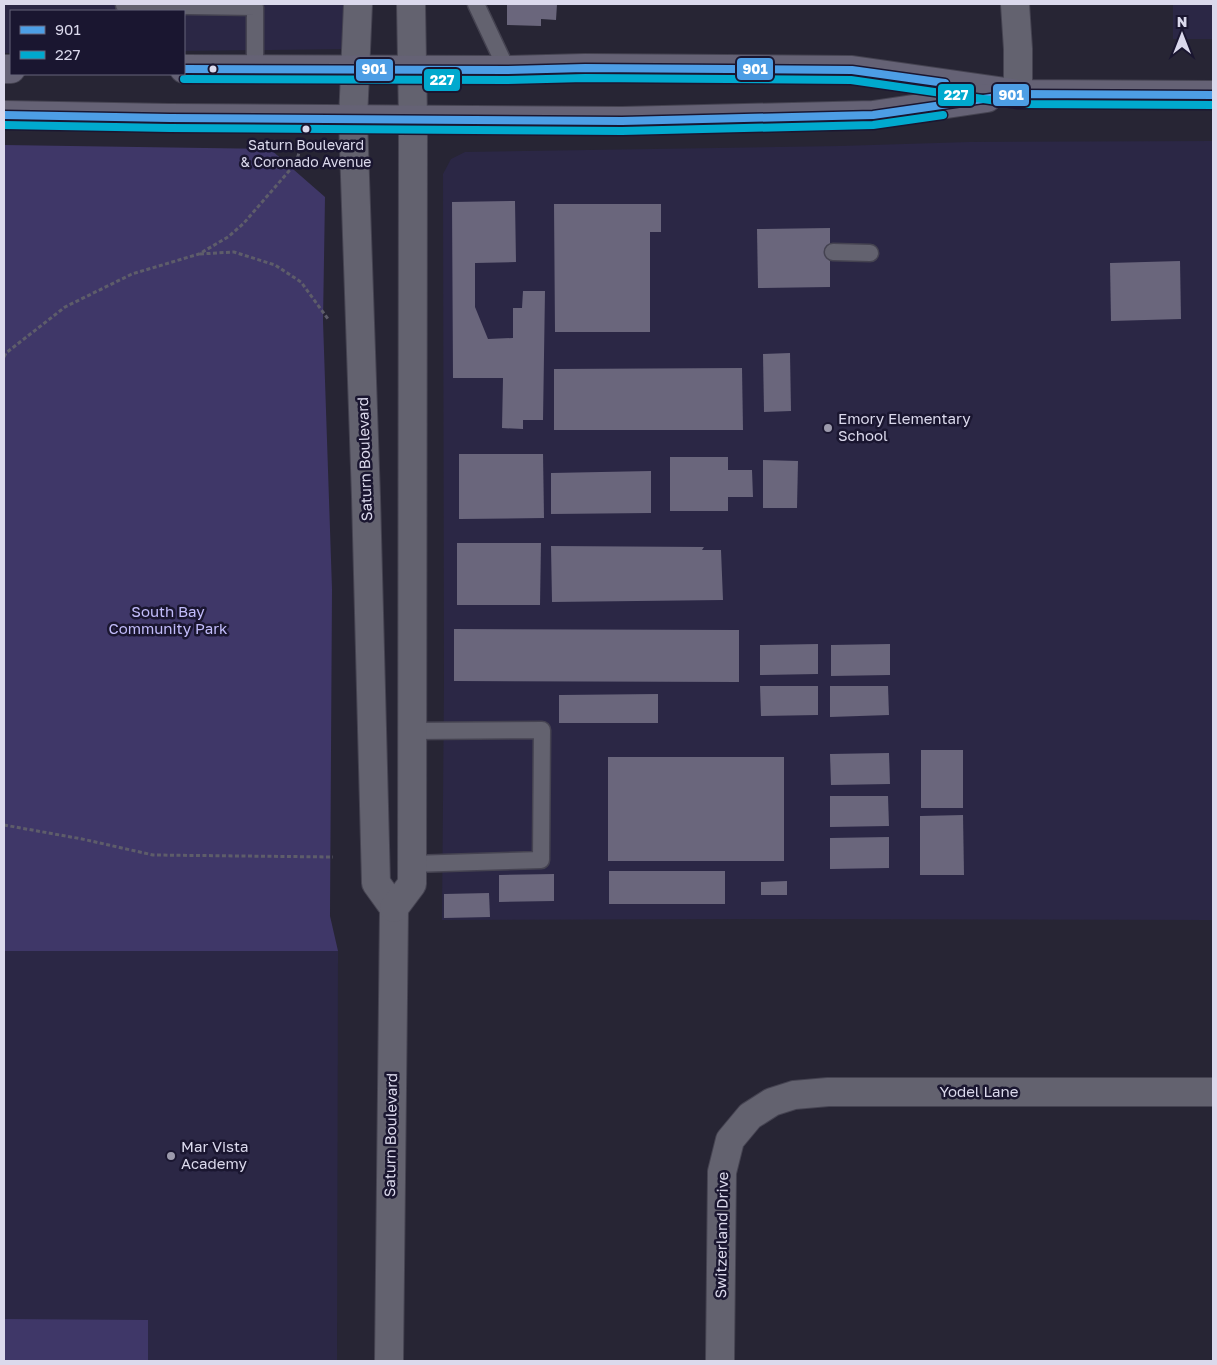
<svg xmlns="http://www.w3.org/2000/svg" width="1217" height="1365" font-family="'Golos Text',sans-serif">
<rect width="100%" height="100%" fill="#272534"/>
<g fill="#2b2745">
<path d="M 4,4 L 345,4 L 344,49 L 184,51 L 184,11 L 11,11 L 11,53 L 4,53 Z"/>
<rect x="1173" y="4" width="40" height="35"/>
<path d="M 1213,141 L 1213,920 L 787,919 L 442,920 L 444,683 L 443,174 L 451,159 L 465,152 L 840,146 L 969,142 Z"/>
<path d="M 4,951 L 338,951 L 337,1361 L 4,1361 Z"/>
</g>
<g fill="#3f3768">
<path d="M 4,145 L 270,149 L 325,197 L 323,321 L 332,589 L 330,916 L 338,951 L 4,951 Z"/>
<path d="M 4,1319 L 148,1320 L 148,1361 L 4,1361 Z"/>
</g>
<g fill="#6a667c">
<path d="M 507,4 L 557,4 L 556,20 L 541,19 L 541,26 L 507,25 Z"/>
<path d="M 515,201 L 516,262 L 475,263 L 475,307 L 488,339 L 513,338 L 513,308 L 522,308 L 523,291 L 545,291 L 543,420 L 523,420 L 523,429 L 502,428 L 503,378 L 453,378 L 452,202 Z"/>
<path d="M 554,204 L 661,204 L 661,232 L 650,232 L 650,332 L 555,332 Z"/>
<path d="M 830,228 L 830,287 L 758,288 L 757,229 Z"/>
<path d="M 1180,261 L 1181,319 L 1111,321 L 1110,263 Z"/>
<path d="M 790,353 L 791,411 L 764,412 L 763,354 Z"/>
<path d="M 742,368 L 743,430 L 554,430 L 554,369 Z"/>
<path d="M 459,454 L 543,454 L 544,518 L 459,519 Z"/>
<path d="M 670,457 L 728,457 L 728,470 L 752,470 L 753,497 L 728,497 L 728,511 L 670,511 Z"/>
<path d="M 763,460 L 798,461 L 797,508 L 763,508 Z"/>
<path d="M 651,471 L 651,513 L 551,514 L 551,473 Z"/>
<path d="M 457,543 L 541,543 L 540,605 L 457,605 Z"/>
<path d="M 551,546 L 704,547 L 702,550 L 721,550 L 723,600 L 552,602 Z"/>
<path d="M 454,629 L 739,630 L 739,682 L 454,681 Z"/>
<path d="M 818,644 L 818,674 L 760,675 L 760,645 Z"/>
<path d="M 890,644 L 890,675 L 831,676 L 831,645 Z"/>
<path d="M 760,686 L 818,686 L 818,715 L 761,716 Z"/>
<path d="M 830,686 L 888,686 L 889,715 L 830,717 Z"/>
<path d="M 658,694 L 658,723 L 559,723 L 559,695 Z"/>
<rect x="921" y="750" width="42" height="58"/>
<path d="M 889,753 L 890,784 L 831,785 L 830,754 Z"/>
<rect x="608" y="757" width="176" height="104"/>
<path d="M 830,796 L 888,796 L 889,826 L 830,827 Z"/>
<path d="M 963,815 L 964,875 L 920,875 L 920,816 Z"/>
<path d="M 889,837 L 889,868 L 830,869 L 830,838 Z"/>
<rect x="609" y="871" width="116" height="33"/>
<path d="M 554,874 L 554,901 L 499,902 L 499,875 Z"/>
<path d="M 787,881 L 787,895 L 761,895 L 761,882 Z"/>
<path d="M 489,893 L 490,917 L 444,918 L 444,894 Z"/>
</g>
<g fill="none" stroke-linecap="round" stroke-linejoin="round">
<defs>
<g id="lane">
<path d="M 476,4 L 507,70"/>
<path d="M 124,5 L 255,7 L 255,68"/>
<path d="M 833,252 L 870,253"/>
<path d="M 411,864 L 541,860 L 542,730 L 412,731"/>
</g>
<g id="street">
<path d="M 1015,4 L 1018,49 L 1018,94"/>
<path d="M 720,1361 L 722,1172 L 730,1140 L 750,1116 L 772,1102 L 794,1095 L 828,1092 L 1213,1092"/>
</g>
<g id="secondary">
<path d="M 358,4 L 353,119 L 366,497 L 376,883 L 394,908 L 389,1361"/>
<path d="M 394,908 L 412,884 L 413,120 L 411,4"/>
</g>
<g id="primary">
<path d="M 4,69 L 11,69"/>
<path d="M 184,69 L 507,70 L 585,68 L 852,70 L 1018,94 L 1213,95"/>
<path d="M 4,115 L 170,118 L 622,121 L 873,115 L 987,98"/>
</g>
</defs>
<use href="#lane" stroke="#454351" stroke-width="19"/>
<use href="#street" stroke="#454351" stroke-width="30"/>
<use href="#secondary" stroke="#454351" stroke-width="30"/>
<use href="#primary" stroke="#454351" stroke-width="30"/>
<g stroke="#5e5d6a" stroke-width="3" stroke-dasharray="4 2.5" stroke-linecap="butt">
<path d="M 200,254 L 234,252 L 275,265 L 301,282 L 328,319"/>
<path d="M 4,357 L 6,353 L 65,307 L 132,274 L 199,254 L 228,237 L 243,224 L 296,163 L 300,149"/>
<path d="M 4,825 L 82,839 L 153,855 L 333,857"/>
</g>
<use href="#lane" stroke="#63626f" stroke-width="16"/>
<use href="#street" stroke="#63626f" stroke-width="28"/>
<use href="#secondary" stroke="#63626f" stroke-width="28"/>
<use href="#primary" stroke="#656275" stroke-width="28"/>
<defs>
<g id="bus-1">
<path d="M 184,69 L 507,70 L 585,68 L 852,70 L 945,83"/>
<path d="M 4,115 L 170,118 L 622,121 L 873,115 L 1018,94 L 1213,95"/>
</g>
<g id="bus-2">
<path d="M 184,79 L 507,80 L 585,78 L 851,80 L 1018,104 L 1213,105"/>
<path d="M 4,125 L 170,128 L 622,131 L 873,125 L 943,115"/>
</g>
</defs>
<use href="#bus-1" stroke="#1a1630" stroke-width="11"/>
<use href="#bus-2" stroke="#1a1630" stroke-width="11"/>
<use href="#bus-1" stroke="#4d9ee5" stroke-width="8"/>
<use href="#bus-2" stroke="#00a9ce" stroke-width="8"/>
</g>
<g fill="#dbd9ec" stroke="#1a1630" stroke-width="2">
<circle cx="213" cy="69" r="4.5"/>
<circle cx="306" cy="129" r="4.5"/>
</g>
<g fill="#9c9aac" stroke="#1a1630" stroke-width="2">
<circle cx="828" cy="428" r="5"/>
<circle cx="171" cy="1156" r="5"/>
</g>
<g text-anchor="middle" stroke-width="5" stroke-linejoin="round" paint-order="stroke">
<g font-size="14" fill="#dbd9ec" stroke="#1a1630">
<text x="306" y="150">Saturn Boulevard<tspan x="306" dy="17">&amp; Coronado Avenue</tspan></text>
</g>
<g font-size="15" fill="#dbd9ec" stroke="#1a1630" text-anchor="start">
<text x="838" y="424">Emory Elementary<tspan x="838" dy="17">School</tspan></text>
<text x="181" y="1152">Mar Vista<tspan x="181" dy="17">Academy</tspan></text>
</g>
<g font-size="15" fill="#dbd9ec" stroke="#1a1630">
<text transform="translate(365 459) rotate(-92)" y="5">Saturn Boulevard</text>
<text x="979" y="1097">Yodel Lane</text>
<text transform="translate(391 1135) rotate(-89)" y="5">Saturn Boulevard</text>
<text transform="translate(722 1235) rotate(-89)" y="5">Switzerland Drive</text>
</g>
<g font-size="15" fill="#c2bcfa" stroke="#1a1630">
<text x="168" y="617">South Bay<tspan x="168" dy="17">Community Park</tspan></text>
</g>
</g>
<g stroke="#1a1630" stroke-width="2">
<rect x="736" y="57" width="38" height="24" rx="5" fill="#4d9ee5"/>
<rect x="355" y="58" width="39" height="24" rx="5" fill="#4d9ee5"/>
<rect x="423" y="68" width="38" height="24" rx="5" fill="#00a9ce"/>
<rect x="992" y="83" width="38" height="24" rx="5" fill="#4d9ee5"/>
<rect x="937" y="83" width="38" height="24" rx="5" fill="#00a9ce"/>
</g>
<g font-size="14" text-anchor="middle" font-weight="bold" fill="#fff">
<text x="755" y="74">901</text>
<text x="374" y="74">901</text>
<text x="442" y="85">227</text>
<text x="1011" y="100">901</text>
<text x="956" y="100">227</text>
</g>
<rect width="1217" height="1365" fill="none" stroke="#dbd9ec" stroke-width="10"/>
<rect x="10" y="10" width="175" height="65" fill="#1a1630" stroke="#67647b"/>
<rect x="20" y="26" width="25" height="8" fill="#4d9ee5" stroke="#67647b"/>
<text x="55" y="35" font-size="15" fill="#dbd9ec">901</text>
<rect x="20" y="51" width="25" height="8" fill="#00a9ce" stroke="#67647b"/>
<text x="55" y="60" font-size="15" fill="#dbd9ec">227</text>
<g transform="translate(1182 35)" stroke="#1a1630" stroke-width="4" paint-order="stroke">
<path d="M0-4L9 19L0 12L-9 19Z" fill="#dbd9ec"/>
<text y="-8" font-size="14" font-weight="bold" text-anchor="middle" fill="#dbd9ec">N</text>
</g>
</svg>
